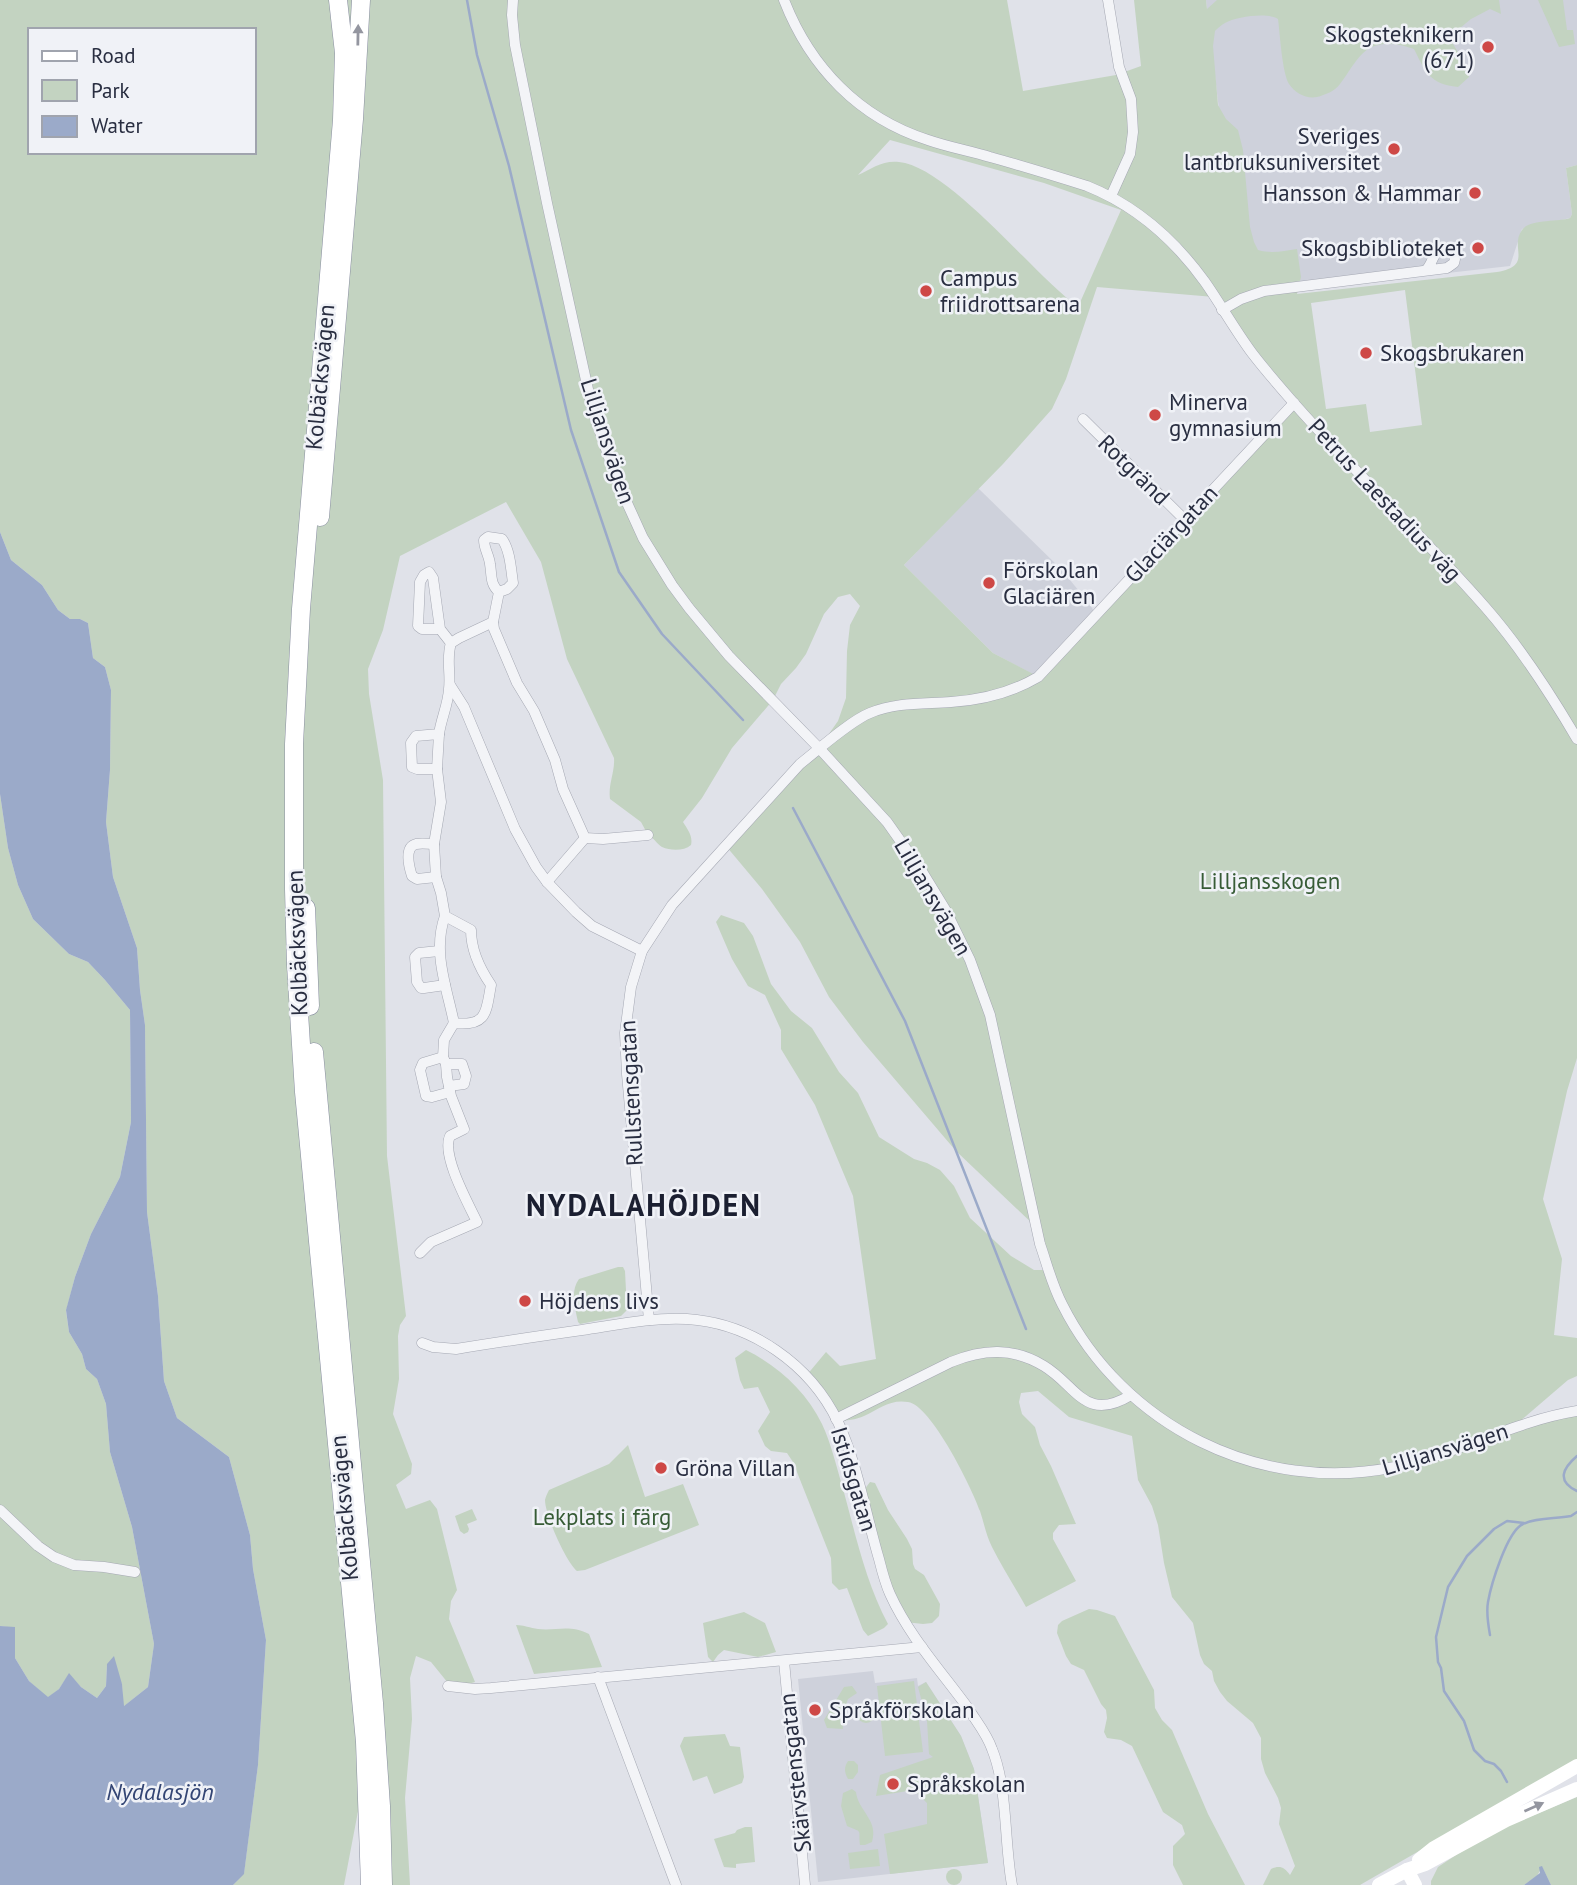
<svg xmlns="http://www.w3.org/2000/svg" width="1577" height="1885" font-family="'PT Sans',sans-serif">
<rect width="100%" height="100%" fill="#e0e2e9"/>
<g fill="#ced1db">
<path d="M 1206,0 L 1577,0 L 1577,165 L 1566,168 L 1572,214 L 1570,218 L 1522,229 L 1510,266 L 1251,295 L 1239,278 Z"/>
<path d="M 978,488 L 1060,568 L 1089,603 L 1096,615 L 1038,677 L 993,653 L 904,565 Z"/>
<path d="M 873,1671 L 875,1683 L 917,1678 L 918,1686 L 926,1682 L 961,1736 L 974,1769 L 988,1863 L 818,1882 L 798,1679 Z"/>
</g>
<g fill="#c3d3c1" fill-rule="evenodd">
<path d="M 0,0 L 1007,0 L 1023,91 L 1116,75 L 1141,66 L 1134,0 L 1206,0 L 1207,9 L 1217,0 L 1499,0 L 1501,14 L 1490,9 L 1471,19 L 1449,37 L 1469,71 L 1469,77 L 1458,87 C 1430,84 1426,73 1414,49 C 1400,44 1386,41 1372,47 C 1358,53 1349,73 1340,84 C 1335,91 1325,95 1317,97 C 1306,99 1295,93 1289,84 C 1282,72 1280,34 1278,19 C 1267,12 1236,17 1225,23 C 1221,25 1218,28 1215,31 L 1213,46 L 1218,105 L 1226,119 L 1238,130 L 1243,150 L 1250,227 L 1254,242 L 1258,250 C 1272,254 1283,251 1297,249 L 1301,277 L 1297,294 L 1497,272 C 1534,265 1509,248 1522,230 C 1529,219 1558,222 1570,218 L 1572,214 L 1566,168 L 1577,165 L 1577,1058 L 1567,1091 L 1543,1199 L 1562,1259 L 1554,1335 L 1577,1338 L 1577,1376 L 1568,1380 L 1512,1428 L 1559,1414 L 1577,1416 L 1577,1760 L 1360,1885 L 1263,1885 L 1271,1869 C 1280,1865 1284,1867 1290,1875 L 1295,1866 L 1279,1824 L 1281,1808 L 1278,1798 L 1265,1773 L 1261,1759 L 1261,1738 L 1253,1723 L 1227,1701 L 1220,1692 L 1214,1681 L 1212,1671 L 1204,1664 L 1200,1655 L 1193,1623 L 1172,1597 L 1164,1563 L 1158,1525 L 1152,1506 L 1138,1480 L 1132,1436 L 1069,1417 L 1038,1391 L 1021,1393 L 1019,1402 L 1022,1414 L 1035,1427 L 1040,1445 L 1051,1466 L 1076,1524 L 1059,1525 L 1053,1533 L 1053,1539 L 1076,1581 L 1026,1607 C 1015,1587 1002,1567 992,1547 C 986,1535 984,1523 980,1511 C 972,1488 931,1405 908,1402 C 890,1399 879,1409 864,1416 C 856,1420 846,1420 837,1422 L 806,1376 L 826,1352 L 840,1366 L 876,1359 L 853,1196 L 815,1105 L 781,1049 L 781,1030 L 765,995 L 748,986 L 732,959 L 716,922 L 721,915 L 744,923 L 753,936 L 771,984 L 791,1011 L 812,1028 L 839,1072 L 858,1093 L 879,1137 L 914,1159 L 927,1163 L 940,1170 L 954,1186 L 970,1218 L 1011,1256 L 1034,1270 L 1048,1270 L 1038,1229 L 956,1151 L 863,1042 L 829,997 L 800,942 L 762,889 L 726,846 L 819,748 L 838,721 L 846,698 L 847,651 L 850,625 L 860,606 L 850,594 L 838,597 L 824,614 L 806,654 L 796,668 L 781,684 L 773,700 L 732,748 L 702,798 L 683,822 C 688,830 693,836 691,845 C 684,851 671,851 662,847 C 657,844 654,838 648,835 L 641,822 L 610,799 C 608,784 615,772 614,758 L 567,659 L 541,562 L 506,502 L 400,556 L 383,630 L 368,669 L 369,694 L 383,780 L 387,1156 L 406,1316 L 400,1325 L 398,1336 L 399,1379 L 393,1414 L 412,1464 L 411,1474 L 396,1485 L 406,1509 L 430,1500 L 437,1509 L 457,1590 L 451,1601 L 449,1619 L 475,1682 L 465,1685 L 448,1683 L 431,1662 L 416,1656 L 410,1678 L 412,1719 L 405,1798 L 410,1885 L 390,1885 L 368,1759 L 344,1885 L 233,1885 L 244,1873 L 258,1765 L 266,1640 L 253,1569 L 250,1535 L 229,1457 L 177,1418 L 164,1381 L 158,1296 L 147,1212 L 145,1025 L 140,990 L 137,948 L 113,877 L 106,822 L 110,770 L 111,690 L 105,667 L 93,658 L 88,623 L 80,619 L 70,619 L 58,610 L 42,585 L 11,560 L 0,532 ZM 30,30 L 254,30 L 254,152 L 30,152 ZM 890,140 L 1044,183 L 1121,210 L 1078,307 C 1034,275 949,167 899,162 C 883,160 871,169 858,175 ZM 1097,287 L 1214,297 L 1294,403 L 1039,677 L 993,653 L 904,565 L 1003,464 L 1052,409 L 1066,379 ZM 1405,290 L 1422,425 L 1370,432 L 1366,404 L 1326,409 L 1311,303 Z"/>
<path d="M 1538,0 L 1563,0 L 1567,30 L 1573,30 L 1575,44 L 1559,47 Z"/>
<path d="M 0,794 L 8,848 L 18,885 L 33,919 L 69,954 L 88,962 L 105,980 L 130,1010 L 131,1122 L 120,1177 L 91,1234 L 75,1277 L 66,1311 L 69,1332 L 82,1354 L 86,1369 L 97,1379 L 106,1404 L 110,1452 L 132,1527 L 154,1644 L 148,1687 L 123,1707 L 122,1684 L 107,1664 L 106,1686 L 97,1698 L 81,1687 L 69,1674 L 59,1689 L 48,1698 L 29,1681 L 15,1658 L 15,1628 L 0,1626 Z"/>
<path d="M 618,1267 L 623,1267 L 625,1271 L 627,1310 L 621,1316 L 580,1324 L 578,1322 C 575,1308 570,1291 579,1279 Z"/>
<path d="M 746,1350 C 778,1366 806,1391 822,1424 C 831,1443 836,1465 842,1485 C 855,1532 865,1581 888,1624 L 884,1628 L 868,1636 L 863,1630 L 847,1588 L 839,1590 L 832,1583 L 831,1558 L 793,1462 L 787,1453 L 771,1451 L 765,1446 L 758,1431 L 770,1412 L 758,1387 L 744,1389 L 740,1380 L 735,1358 Z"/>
<path d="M 628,1445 L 645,1497 L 683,1484 L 699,1525 L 585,1570 L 577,1571 C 566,1562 545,1515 545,1500 C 546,1496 547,1494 549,1490 L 609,1464 Z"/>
<path d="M 870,1482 L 875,1483 L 888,1510 L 907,1539 L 912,1549 L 913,1564 L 915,1569 L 924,1575 L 940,1604 L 939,1616 L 932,1623 L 923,1624 L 905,1622 L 897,1609 L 861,1494 Z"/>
<path d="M 472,1509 L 477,1520 L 467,1524 L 469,1529 L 468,1532 L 464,1534 L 460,1531 L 455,1516 Z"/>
<path d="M 1089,1609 L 1097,1610 L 1115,1616 L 1154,1690 L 1155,1708 L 1162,1720 L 1172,1730 L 1208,1814 L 1245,1885 L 1183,1885 L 1173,1865 L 1173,1846 L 1185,1834 L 1182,1825 L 1163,1812 L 1132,1746 L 1121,1740 L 1107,1738 L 1104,1732 L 1107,1718 L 1106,1710 L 1101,1704 L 1084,1670 L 1071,1664 L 1066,1656 L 1057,1633 L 1058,1625 L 1062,1621 Z"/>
<path d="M 744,1612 L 765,1623 L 776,1652 L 758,1657 L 724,1650 L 718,1655 L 713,1662 L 708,1657 L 703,1623 Z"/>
<path d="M 516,1625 C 524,1625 530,1628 538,1629 C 557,1631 569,1624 589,1634 L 602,1667 L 534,1674 Z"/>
<path d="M 914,1681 L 923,1752 L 885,1756 L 877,1686 Z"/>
<path d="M 926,1682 L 961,1736 L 974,1769 L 988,1863 L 890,1874 L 884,1834 L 927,1824 L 927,1803 L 914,1790 L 876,1796 L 880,1775 L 933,1757 L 929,1754 L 927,1721 L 918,1687 Z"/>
<path d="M 852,1686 L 857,1693 L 848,1699 L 842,1716 L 843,1729 L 827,1728 L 824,1720 L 844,1687 Z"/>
<circle cx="866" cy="1714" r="9"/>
<path d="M 725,1734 L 730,1746 L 740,1747 L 744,1777 L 742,1783 L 714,1794 L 707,1776 L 693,1781 L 680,1746 L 684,1737 Z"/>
<path d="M 848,1761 L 854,1761 L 858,1765 L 858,1772 L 853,1779 L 848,1779 C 844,1772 844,1767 848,1761 Z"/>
<path d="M 852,1789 L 856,1792 C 858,1811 879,1820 872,1842 L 865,1845 L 860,1845 C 858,1829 864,1833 847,1826 L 841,1806 L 843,1793 Z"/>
<path d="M 1577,1797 L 1577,1885 L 1551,1885 L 1542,1867 L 1537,1876 L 1524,1885 L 1431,1885 L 1431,1881 L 1438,1867 L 1459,1853 L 1508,1826 Z"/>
<path d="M 745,1827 L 752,1827 L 755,1862 L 736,1864 L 736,1868 L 724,1867 L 714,1839 L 735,1833 L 737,1830 Z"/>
<path d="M 878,1849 L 880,1866 L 850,1869 L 848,1853 Z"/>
<circle cx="954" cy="1877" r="8"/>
</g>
<g fill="#9baac9">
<path d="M 0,532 L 11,560 L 42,585 L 58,610 L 70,619 L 80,619 L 88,623 L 93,658 L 105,667 L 111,690 L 110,770 L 106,822 L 113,877 L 137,948 L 140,990 L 145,1025 L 147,1212 L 158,1296 L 164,1381 L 177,1418 L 229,1457 L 250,1535 L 253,1569 L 266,1640 L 258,1765 L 244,1874 L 233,1885 L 0,1885 L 0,1626 L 15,1627 L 15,1658 L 29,1681 L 48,1697 L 59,1689 L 69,1673 L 81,1687 L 97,1698 L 106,1686 L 107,1664 L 114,1656 L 122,1684 L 124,1706 L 148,1687 L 154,1644 L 132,1527 L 110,1452 L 106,1404 L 97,1379 L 86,1369 L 82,1354 L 69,1332 L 66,1310 L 75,1277 L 91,1234 L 120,1177 L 131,1122 L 130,1010 L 105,980 L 88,962 L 69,954 L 33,919 L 18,885 L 8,848 L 0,794 Z"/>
<path d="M 1542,1866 L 1551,1885 L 1524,1885 L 1540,1873 L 1539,1867 Z"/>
</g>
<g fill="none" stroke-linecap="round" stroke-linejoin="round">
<g stroke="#9baac9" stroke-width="2.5">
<path d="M 467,0 L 477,55 L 509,166 L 571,430 L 619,572 L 662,634 L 743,720"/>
<path d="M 793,808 L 905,1021 L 1026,1329"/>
<path d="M 1577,1456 C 1563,1468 1556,1481 1577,1491"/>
<path d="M 1490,1635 C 1488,1624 1486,1613 1488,1602 C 1491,1585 1507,1531 1523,1524 C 1537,1517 1555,1519 1571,1516 L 1577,1512"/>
<path d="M 1507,1782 L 1501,1771 L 1494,1764 L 1485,1761 L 1474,1750 L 1464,1721 L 1444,1691 L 1441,1668 L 1438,1662 L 1436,1637 L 1448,1587 L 1467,1556 L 1494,1529 L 1507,1521 L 1524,1523"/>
</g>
<defs>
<g id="street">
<path d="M 513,0 L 512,15 L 515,45 L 547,203 L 593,412 L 618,483 L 643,538 L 672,585 L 689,608 L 729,656 L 819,748 L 887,822 L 923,873 L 945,909 L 970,960 L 990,1015 L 1040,1244 C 1047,1264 1052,1285 1062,1304 C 1123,1426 1260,1495 1395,1467 C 1457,1454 1514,1421 1577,1411"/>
<path d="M 784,0 C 810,67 859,118 928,140 C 948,147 970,151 990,157 C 1023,166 1055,176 1087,186 C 1137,206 1174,239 1205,282 C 1221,305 1235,330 1252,353 C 1265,370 1279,386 1293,402 C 1355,473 1424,537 1486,608 C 1521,648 1550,693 1577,739"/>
<path d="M 1108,0 L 1119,67 L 1131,99 L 1133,132 L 1130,154 L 1111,196"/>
<path d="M 1222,310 L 1241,299 L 1264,291 L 1447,268 L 1454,263 L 1455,259 L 1453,252 C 1434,241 1435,260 1427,269"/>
<path d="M 1083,419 L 1185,520"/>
<path d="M 499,592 L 507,589 L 513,583 C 511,569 510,550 502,539 L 488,537 L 484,540 C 484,549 489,555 490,564 C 492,576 490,584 499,592 L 493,622 L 494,629 L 517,683 L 534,711 L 555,760 L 563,789 L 585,838 L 603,839 L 648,835"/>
<path d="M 440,629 L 422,629 L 418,626 L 420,582 L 424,575 L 429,572 L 433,578 L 440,629 L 451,643"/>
<path d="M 450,685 L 464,707 L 515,829 L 536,867 L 547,882 L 576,912 L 592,926 L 642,951"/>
<path d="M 437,769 L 439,734"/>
<path d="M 434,844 L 436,877"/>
<path d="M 547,882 L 585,838"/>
<path d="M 445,916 C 432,952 447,988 454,1023 C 488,1027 486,1011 491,985 C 480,969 471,950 471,930 L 445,916 L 441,893 L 436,877 L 417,879 L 412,876 C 409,867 404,847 416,844 C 422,843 429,844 434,844 L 441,802 L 437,769 L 417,769 L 412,767 L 411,743 L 416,736 L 439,734 C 441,719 448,705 449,689 C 451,673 446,659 451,643 L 459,638 L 493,622"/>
<path d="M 439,951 L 419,953 L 415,957 L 417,982 L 421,988 L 424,988 L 445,985"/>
<path d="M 443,1057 L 423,1063 L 420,1070 L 426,1096 L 432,1097 L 450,1092"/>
<path d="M 446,1064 L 462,1064 L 466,1076 L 464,1084 L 449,1086"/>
<path d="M 420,1253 L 431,1242 L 477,1222 C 468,1203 441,1155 450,1136 L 464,1129 L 451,1096 L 447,1077 L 446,1064 L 443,1057 L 444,1040 L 454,1023"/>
<path d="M 649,1320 L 627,1074 L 625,1033 L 631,987 L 642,951 L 672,905 L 800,764 C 818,750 850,721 870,713 C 896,702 924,704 951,702 C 982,700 1011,693 1038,677 L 1294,403"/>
<path d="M 422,1343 L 433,1347 L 456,1349 C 498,1342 540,1336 582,1330 C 616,1325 652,1317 687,1319 C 751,1323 810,1364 838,1422 C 857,1463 866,1515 879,1559 C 882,1571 885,1583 890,1594 C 909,1636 941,1671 968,1708 C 976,1721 987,1734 992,1749 C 1008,1788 1004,1842 1012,1885"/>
<path d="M 836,1419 L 951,1362 C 983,1349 1013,1347 1044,1366 C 1077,1386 1085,1423 1131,1395"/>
<path d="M 0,1510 L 38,1546 L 54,1557 L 74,1565 L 104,1567 L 135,1572"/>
<path d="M 784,1661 L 805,1885"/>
<path d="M 598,1677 L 676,1885"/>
<path d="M 448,1686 L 475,1689 L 491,1688 L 922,1647"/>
</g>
<g id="highway">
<path d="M 338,0 L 344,53 L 342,120 L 301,609 L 294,744 L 294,889 L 296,965 L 304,1092 L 365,1742 L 370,1885"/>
<path d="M 320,517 L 354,119 L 361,0"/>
<path d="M 306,908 L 310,1006"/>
<path d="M 314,1052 L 374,1703 L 381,1806 L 383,1885"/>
</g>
</defs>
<use href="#street" stroke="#a5a8b3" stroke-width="11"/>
<use href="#highway" stroke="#888da0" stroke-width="19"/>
<use href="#street" stroke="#f3f4f7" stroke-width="10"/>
<g stroke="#fff" stroke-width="14">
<path d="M 1419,1860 L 1434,1848 L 1577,1766"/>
<path d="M 1407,1870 L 1415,1885"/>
<path d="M 1379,1885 L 1407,1870 L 1425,1864 L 1506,1820 L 1577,1789"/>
</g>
<use href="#highway" stroke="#fff" stroke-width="18"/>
</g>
<defs><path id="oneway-solid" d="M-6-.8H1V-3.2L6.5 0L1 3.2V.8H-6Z" transform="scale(1.75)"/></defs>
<g fill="#9496a0">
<use href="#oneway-solid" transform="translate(358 35) rotate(-89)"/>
<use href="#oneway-solid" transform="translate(1534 1807) rotate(-24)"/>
</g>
<g fill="#ce4846" stroke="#f0f2f7" stroke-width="2.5">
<circle cx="1488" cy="47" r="7"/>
<circle cx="1394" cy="149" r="7"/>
<circle cx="1475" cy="193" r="7"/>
<circle cx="1478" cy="248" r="7"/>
<circle cx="926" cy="291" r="7"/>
<circle cx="1366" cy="353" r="7"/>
<circle cx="1155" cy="415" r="7"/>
<circle cx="989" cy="583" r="7"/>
<circle cx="525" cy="1301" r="7"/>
<circle cx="661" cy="1468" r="7"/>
<circle cx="815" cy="1710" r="7"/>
<circle cx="893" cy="1784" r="7"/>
</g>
<g text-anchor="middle" stroke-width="5" stroke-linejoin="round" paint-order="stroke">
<g font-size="23" fill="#292e41" stroke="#f0f2f7" text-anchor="start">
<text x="1474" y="42" text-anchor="end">Skogsteknikern<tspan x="1474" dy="26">(671)</tspan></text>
<text x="1380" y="144" text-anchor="end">Sveriges<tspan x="1380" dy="26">lantbruksuniversitet</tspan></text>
<text x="1461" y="201" text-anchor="end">Hansson &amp; Hammar</text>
<text x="1464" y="256" text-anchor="end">Skogsbiblioteket</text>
<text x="940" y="286">Campus<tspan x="940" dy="26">friidrottsarena</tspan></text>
<text x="1380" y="361">Skogsbrukaren</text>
<text x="1169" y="410">Minerva<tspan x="1169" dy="26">gymnasium</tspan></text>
<text x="1003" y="578">Förskolan<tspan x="1003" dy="26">Glaciären</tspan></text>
<text x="539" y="1309">Höjdens livs</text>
<text x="675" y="1476">Gröna Villan</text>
<text x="829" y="1718">Språkförskolan</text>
<text x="907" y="1792">Språkskolan</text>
</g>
<g font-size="23" fill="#292e41" stroke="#f0f2f7">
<text transform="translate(320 377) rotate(-85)" y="8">Kolbäcksvägen</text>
<text transform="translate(608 441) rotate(72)" y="8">Lilljansvägen</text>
<text transform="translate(1134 470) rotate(44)" y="8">Rotgränd</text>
<text transform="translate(1385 500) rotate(47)" y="8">Petrus Laestadius väg</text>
<text transform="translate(1171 534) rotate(-47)" y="8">Glaciärgatan</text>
<text transform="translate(933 897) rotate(60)" y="8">Lilljansvägen</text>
<text transform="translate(297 943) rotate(-92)" y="8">Kolbäcksvägen</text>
<text transform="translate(631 1093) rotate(-93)" y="8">Rullstensgatan</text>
<text transform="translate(1445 1449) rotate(-17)" y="8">Lilljansvägen</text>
<text transform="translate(854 1479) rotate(73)" y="8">Istidsgatan</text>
<text transform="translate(344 1508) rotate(-95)" y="8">Kolbäcksvägen</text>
<text transform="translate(795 1773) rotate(-96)" y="8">Skärvstensgatan</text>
</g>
<g font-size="23" fill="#375c36" stroke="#f0f2f7">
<text x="1270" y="889">Lilljansskogen</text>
<text x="602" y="1525">Lekplats i färg</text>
</g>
<g font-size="24" font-style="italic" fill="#334574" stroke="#f0f2f7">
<text x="160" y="1800">Nydalasjön</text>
</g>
<g font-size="30" font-weight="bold" letter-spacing="2" fill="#1b1f31" stroke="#f0f2f7">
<text x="644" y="1216">NYDALAHÖJDEN</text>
</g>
</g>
<rect x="28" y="28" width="228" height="126" fill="#f0f2f7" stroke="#a0a4ae" stroke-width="2"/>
<rect x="42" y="51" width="35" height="10" fill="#ffffff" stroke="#a0a4ae" stroke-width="2"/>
<text x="91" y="63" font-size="21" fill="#292e41">Road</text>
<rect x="42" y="80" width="35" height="21" fill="#c3d3c1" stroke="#a0a4ae" stroke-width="2"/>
<text x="91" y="98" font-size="21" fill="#292e41">Park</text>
<rect x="42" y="116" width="35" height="21" fill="#9baac9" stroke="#a0a4ae" stroke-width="2"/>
<text x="91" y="133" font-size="21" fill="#292e41">Water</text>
</svg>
